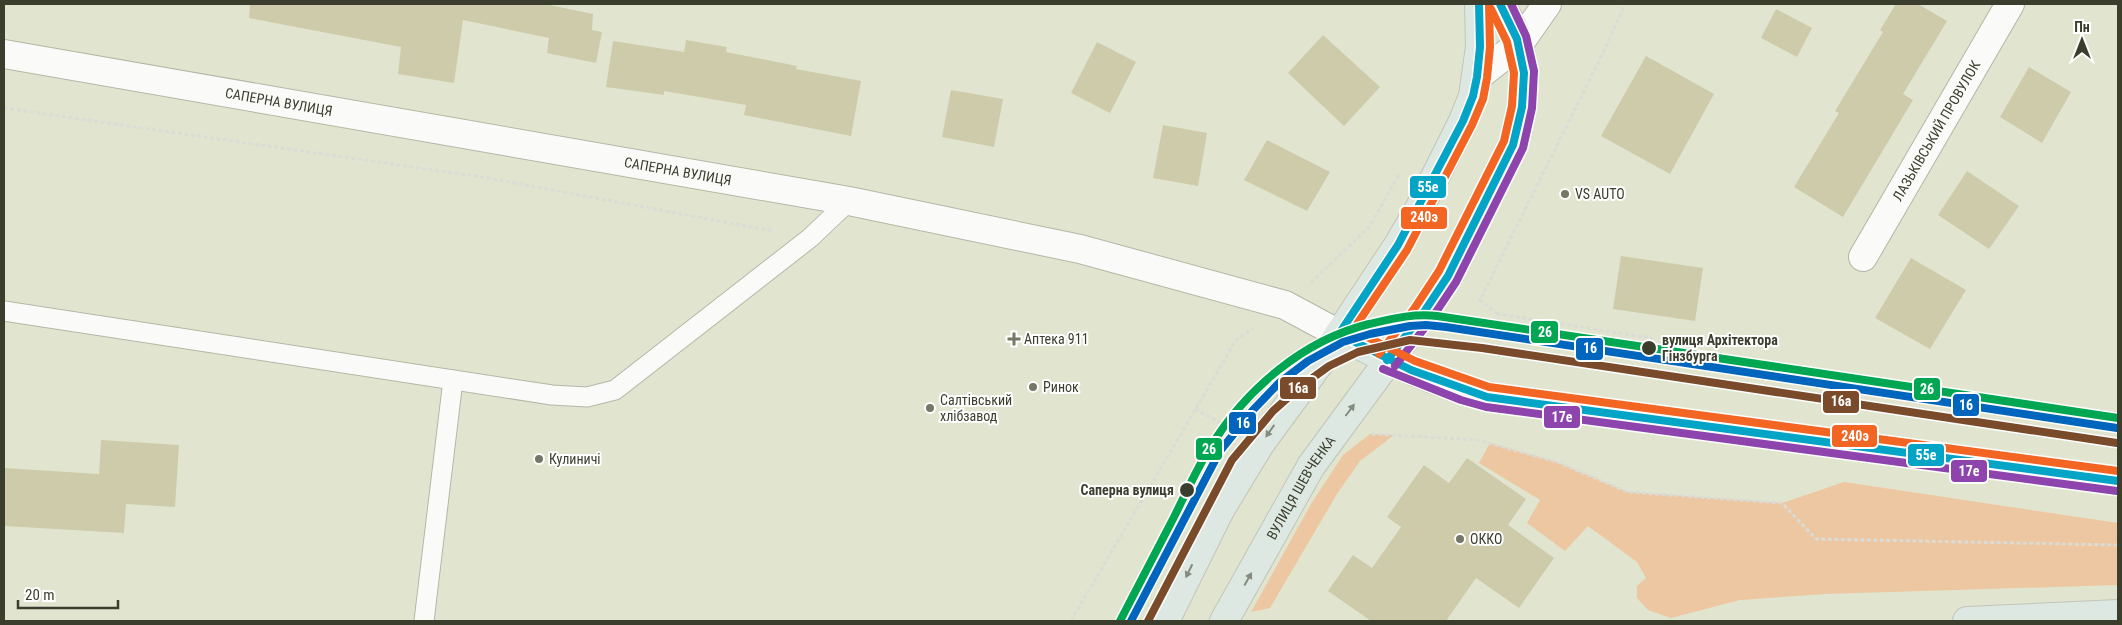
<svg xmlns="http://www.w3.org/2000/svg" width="2122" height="625" font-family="'Roboto Condensed',sans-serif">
<rect width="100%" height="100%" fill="#e1e5cf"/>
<g fill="#edc7a1">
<path d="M 1370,434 L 1394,435 L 1360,461 L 1337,494 L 1270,608 L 1251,612 L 1311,504 L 1343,455 Z"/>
<path d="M 1490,443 L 1557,462 L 1628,492 L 1782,503 L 1844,482 L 2118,523 L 2118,585 L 1826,594 L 1740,600 L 1671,618 L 1648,610 L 1637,598 L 1637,586 L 1646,578 L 1637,562 L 1588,526 L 1565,551 L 1527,523 L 1540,500 L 1479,463 Z"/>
</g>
<g fill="#cecbab">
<path d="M 250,4 L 545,4 L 593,14 L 592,30 L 602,32 L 596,63 L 547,53 L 549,38 L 463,20 L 454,83 L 398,74 L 401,47 L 249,18 Z"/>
<path d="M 1896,4 L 1918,4 L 1947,21 L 1903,94 L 1913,100 L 1843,217 L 1794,187 L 1839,113 L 1835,111 L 1883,32 L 1880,30 Z"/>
<path d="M 1776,9 L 1812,28 L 1797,57 L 1761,38 Z"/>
<path d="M 1323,35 L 1380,87 L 1344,126 L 1288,73 Z"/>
<path d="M 686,40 L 727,47 L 726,52 L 797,66 L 796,69 L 861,81 L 851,136 L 744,115 L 746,105 L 664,91 L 664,95 L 606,87 L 613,41 L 684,52 Z"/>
<path d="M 1097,42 L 1136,62 L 1110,113 L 1071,93 Z"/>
<path d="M 1646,56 L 1714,94 L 1670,174 L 1601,136 Z"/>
<path d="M 2029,67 L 2071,92 L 2042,143 L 2000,117 Z"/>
<path d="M 951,90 L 1003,99 L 994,147 L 942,137 Z"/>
<path d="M 1163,125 L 1207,133 L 1198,186 L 1153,178 Z"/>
<path d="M 1267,140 L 1330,172 L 1307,211 L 1244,180 Z"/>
<path d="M 1967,171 L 2019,206 L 1989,249 L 1938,215 Z"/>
<path d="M 1621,256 L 1703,268 L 1695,321 L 1613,309 Z"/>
<path d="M 1911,258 L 1966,290 L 1930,349 L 1875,318 Z"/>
<path d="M 101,440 L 179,445 L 175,507 L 126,504 L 124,533 L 4,526 L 4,468 L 99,474 Z"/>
<path d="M 1467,458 L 1526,499 L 1508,525 L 1554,558 L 1519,608 L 1476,578 L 1446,621 L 1371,621 L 1328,591 L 1353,555 L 1372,568 L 1401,527 L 1387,517 L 1424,465 L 1449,483 Z"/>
</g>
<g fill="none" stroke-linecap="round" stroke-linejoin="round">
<defs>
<g id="service">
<path d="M 4,311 L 552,395 L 587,397 L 615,390 L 810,238 L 849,201"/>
<path d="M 424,621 L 453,380"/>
</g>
<g id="minor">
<path id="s1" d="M 4,54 L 849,201 L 1080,249 L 1285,305 L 1339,334"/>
<path id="s2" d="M 1863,257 L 2010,4"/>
</g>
<path id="secondary" d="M 1477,77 L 1519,44 L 1547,4"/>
<g id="primary">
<path d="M 1339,334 C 1385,360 1435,383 1487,397 L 2118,481"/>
<path d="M 1165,621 L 1220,510 L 1260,444 L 1324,357 L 1398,245 L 1419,209 L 1463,121 L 1473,96 L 1480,47 L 1479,4"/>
<path id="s3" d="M 1224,621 L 1311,466 L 1422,315 L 1448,276 L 1513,145 L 1523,104 L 1523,70 L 1519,44 L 1513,26 L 1500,4"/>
<path d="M 1967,621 L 2118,614"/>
</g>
</defs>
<use href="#service" stroke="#b4b7a6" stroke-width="21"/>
<use href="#minor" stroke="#b4b7a6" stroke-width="30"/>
<use href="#secondary" stroke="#b4b7a6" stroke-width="30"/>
<use href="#primary" stroke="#c2c4b8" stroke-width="30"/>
<g stroke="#dadcd5" stroke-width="3" stroke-dasharray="4 2.5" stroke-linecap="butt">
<path d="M 4,108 L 482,177 L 773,231"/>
<path d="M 1311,283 L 1370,226 L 1399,174"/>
<path d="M 1498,314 L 1480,300 L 1605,49 L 1625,4"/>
<path d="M 1649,348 L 1651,338 L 1498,314 L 1498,351 L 1667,377 L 1669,366"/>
<path d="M 1195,409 L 1232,429"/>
<path d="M 1372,434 L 1478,440 L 1557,462 L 1628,492 L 1782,503 L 1816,539 L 2118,545"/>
<path d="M 1071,621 L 1236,340 L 1253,328"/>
</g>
<use href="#service" stroke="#fafbf8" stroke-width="19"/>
<use href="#minor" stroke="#fafbf8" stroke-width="28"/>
<use href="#secondary" stroke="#fafbf8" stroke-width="28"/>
<use href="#primary" stroke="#dee8e2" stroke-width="28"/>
<defs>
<g id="bus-1">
<path d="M 1479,4 L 1480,47 L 1477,77 L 1473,96 L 1463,121 L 1398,245 L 1339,334 L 1411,370 L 1487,397 L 2118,481"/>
<path d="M 1387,360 L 1422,315 L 1448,276 L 1513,145 L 1522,107 L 1524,73 L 1517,39 L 1500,4"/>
</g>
<g id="bus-2">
<path d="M 1395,366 L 1430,321 L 1456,282 L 1523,148 L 1532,108 L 1534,71 L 1526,36 L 1511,4"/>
<path d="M 1383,369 L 1461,400 L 1486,407 L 2117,491"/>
</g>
<g id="bus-3">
<path d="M 1489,4 L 1490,47 L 1487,78 L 1483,99 L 1472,125 L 1407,250 L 1353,330 L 1415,361 L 1489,387 L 2118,471"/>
<path d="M 1379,354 L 1414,309 L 1439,271 L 1504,141 L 1512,106 L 1514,73 L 1507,42 L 1491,9"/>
</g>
</defs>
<use href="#bus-1" stroke="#fff" stroke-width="11"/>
<use href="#bus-2" stroke="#fff" stroke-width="11"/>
<use href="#bus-3" stroke="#fff" stroke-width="11"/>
<use href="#bus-1" stroke="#03a4c6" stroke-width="8"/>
<use href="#bus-2" stroke="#8e44ad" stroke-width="8"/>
<use href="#bus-3" stroke="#f26522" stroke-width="8"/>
<defs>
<path id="tram-1" d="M 1120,621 C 1138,586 1156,551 1174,517 C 1186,493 1197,468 1211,446 C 1246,389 1304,340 1369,324 C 1391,319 1414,313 1437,316 L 2118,418"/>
<path id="tram-2" d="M 1131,621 L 1220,451 L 1253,410 L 1279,383 L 1308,361 L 1343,342 L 1370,334 L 1410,326 L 1426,325 L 1446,327 L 2117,428"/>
<path id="tram-3" d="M 1148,621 L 1232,460 L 1273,411 L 1300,387 L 1329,366 L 1358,352 L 1410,340 L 1482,348 L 2117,443"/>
</defs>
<use href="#tram-1" stroke="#fff" stroke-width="11"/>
<use href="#tram-2" stroke="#fff" stroke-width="11"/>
<use href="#tram-3" stroke="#fff" stroke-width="11"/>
<use href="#tram-1" stroke="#00a651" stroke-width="8"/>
<use href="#tram-2" stroke="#0065bd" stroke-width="8"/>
<use href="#tram-3" stroke="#7a4b2a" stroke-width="8"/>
</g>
<defs><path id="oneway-solid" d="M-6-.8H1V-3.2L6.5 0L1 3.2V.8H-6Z" transform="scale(1.25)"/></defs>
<g fill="#848a7e">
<use href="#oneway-solid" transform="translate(1350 410) rotate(-53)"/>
<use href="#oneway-solid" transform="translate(1270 431) rotate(125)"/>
<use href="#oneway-solid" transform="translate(1189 571) rotate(116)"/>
<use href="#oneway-solid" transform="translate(1248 579) rotate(-61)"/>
</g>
<g fill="#757866" stroke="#fff" stroke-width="2">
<circle cx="1565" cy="194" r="5"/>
<path d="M1011.5 331.5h5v5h5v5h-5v5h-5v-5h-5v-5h5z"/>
<circle cx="1033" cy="387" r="5"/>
<circle cx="930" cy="408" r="5"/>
<circle cx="539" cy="459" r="5"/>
<circle cx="1460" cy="539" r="5"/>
</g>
<g fill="#3b3e2d" stroke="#fff" stroke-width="2">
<circle cx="1649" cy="348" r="8"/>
<circle cx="1187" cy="490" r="8"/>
</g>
<g text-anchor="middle" stroke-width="4" stroke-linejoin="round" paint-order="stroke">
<g font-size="14" fill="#3b3e2d" stroke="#fff">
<text dy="5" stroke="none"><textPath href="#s1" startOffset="279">САПЕРНА ВУЛИЦЯ</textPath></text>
<text dy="5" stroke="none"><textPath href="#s2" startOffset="146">ЛАЗЬКІВСЬКИЙ ПРОВУЛОК</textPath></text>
<text dy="5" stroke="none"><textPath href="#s1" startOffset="684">САПЕРНА ВУЛИЦЯ</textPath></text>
<text dy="5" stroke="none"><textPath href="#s3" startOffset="154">ВУЛИЦЯ ШЕВЧЕНКА</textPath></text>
</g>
<g font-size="14" fill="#3b3e2d" stroke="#fff" text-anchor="start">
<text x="1575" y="199">VS AUTO</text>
<text x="1024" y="344">Аптека 911</text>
<text x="1043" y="392">Ринок</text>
<text x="940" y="405">Салтівський<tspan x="940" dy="16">хлібзавод</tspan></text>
<text x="549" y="464">Кулиничі</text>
<text x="1470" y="544">ОККО</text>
</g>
<g font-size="14" font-weight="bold" fill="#3b3e2d" stroke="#fff" text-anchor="start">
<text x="1662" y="345">вулиця Архітектора<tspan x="1662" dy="16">Гінзбурга</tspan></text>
<text x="1174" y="495" text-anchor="end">Саперна вулиця</text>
</g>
</g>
<g stroke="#fff" stroke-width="2">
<rect x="1409" y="175" width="38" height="24" rx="5" fill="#03a4c6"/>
<rect x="1400" y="206" width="48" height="24" rx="5" fill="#f26522"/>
<rect x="1530" y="320" width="29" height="24" rx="5" fill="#00a651"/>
<rect x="1575" y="337" width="29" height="24" rx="5" fill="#0065bd"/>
<rect x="1279" y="376" width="38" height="24" rx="5" fill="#7a4b2a"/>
<rect x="1913" y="377" width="28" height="24" rx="5" fill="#00a651"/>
<rect x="1822" y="390" width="38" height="24" rx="5" fill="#7a4b2a"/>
<rect x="1952" y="393" width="28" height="24" rx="5" fill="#0065bd"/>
<rect x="1543" y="405" width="38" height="24" rx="5" fill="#8e44ad"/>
<rect x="1228" y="411" width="29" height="24" rx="5" fill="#0065bd"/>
<rect x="1831" y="424" width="47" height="24" rx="5" fill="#f26522"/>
<rect x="1195" y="437" width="28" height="24" rx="5" fill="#00a651"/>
<rect x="1907" y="443" width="38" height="24" rx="5" fill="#03a4c6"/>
<rect x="1950" y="459" width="38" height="24" rx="5" fill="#8e44ad"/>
</g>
<g font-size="14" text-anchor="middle" font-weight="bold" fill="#fff">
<text x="1428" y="192">55е</text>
<text x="1424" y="222">240э</text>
<text x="1545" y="337">26</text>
<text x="1590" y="353">16</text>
<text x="1298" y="393">16a</text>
<text x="1927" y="394">26</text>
<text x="1841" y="406">16a</text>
<text x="1966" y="410">16</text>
<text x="1562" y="422">17е</text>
<text x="1243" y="428">16</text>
<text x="1855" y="441">240э</text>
<text x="1209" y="454">26</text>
<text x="1926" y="460">55е</text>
<text x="1969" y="476">17е</text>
</g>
<rect width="2122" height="625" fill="none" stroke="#3b3e2d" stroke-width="10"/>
<g transform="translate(2082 40)" stroke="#ffffff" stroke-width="4" paint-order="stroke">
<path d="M0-4L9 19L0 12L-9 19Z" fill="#3b3e2d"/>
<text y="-8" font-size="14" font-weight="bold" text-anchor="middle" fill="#3b3e2d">Пн</text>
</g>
<path d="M18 600v8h100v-8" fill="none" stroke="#3b3e2d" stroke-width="2.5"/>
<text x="25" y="600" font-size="15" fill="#3b3e2d" stroke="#ffffff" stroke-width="4" paint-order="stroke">20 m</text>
</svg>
